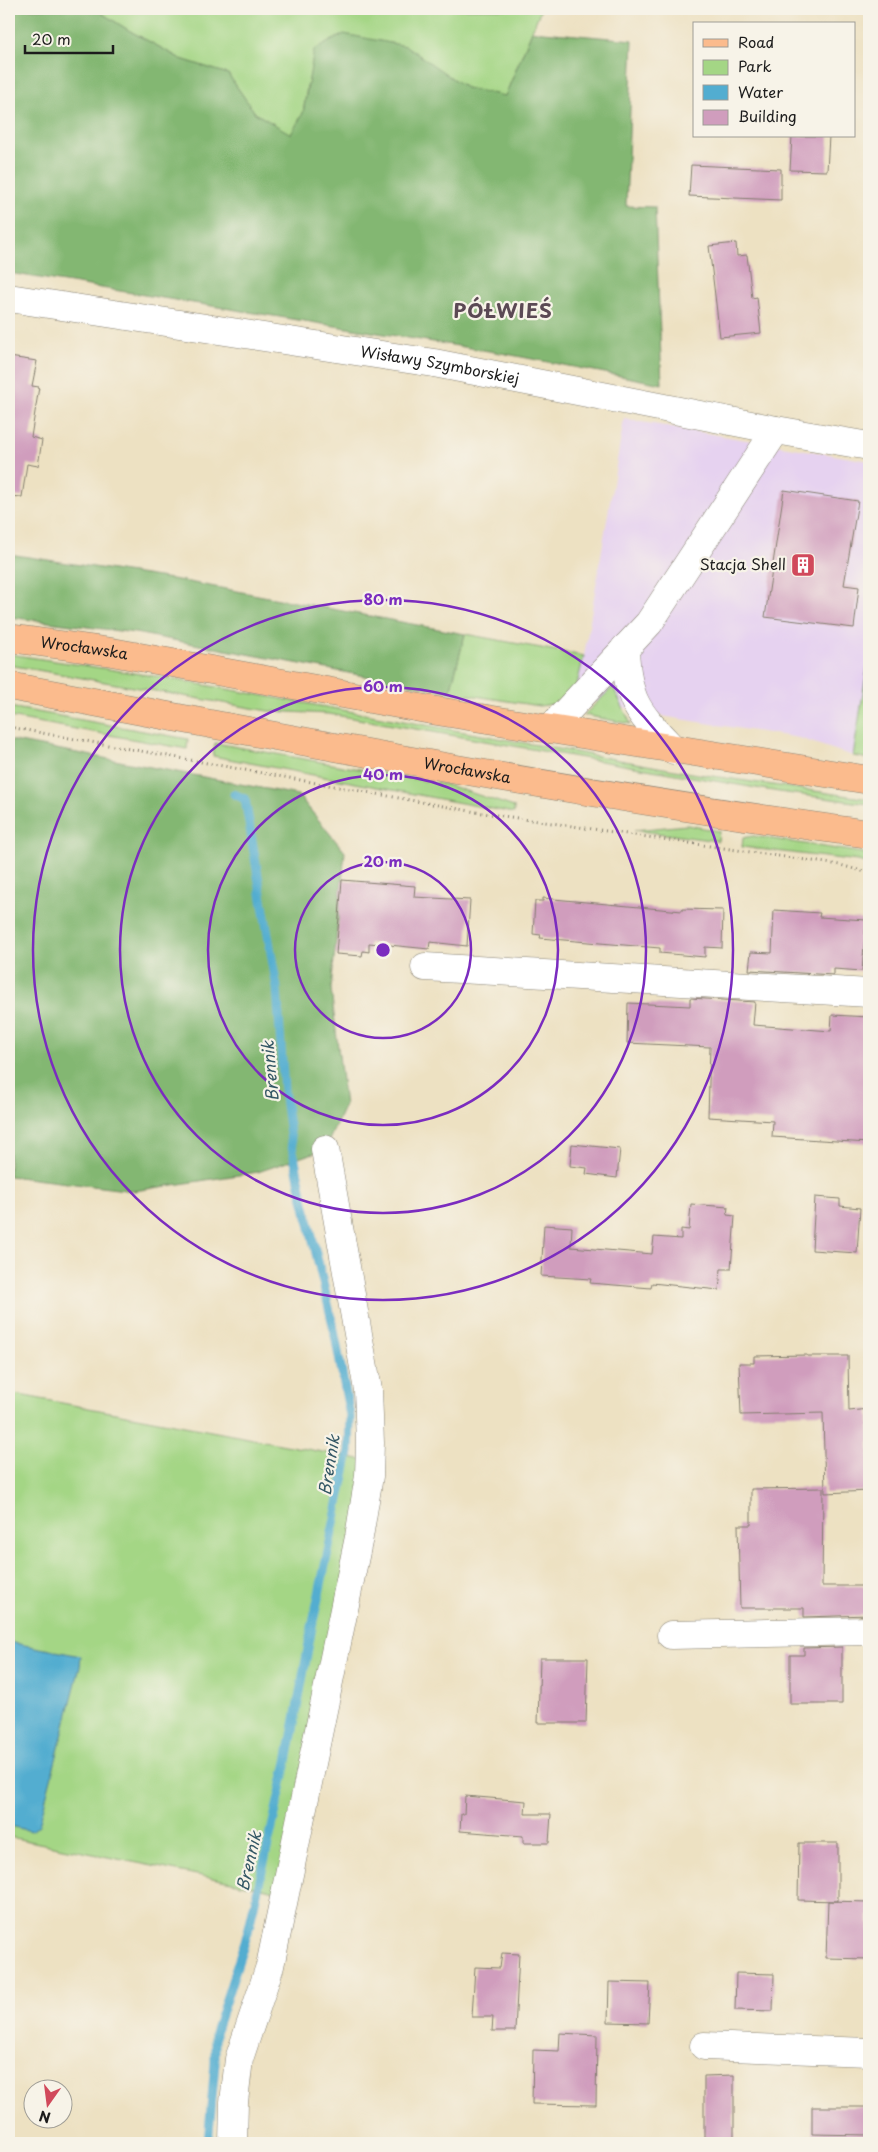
<svg xmlns="http://www.w3.org/2000/svg" width="878" height="2152" font-family="'Playpen Sans',sans-serif">
<rect width="100%" height="100%" fill="#f7f3e8"/>
<filter id="ink" filterUnits="userSpaceOnUse"><feTurbulence type="fractalNoise" baseFrequency=".02" numOctaves="2"/><feDisplacementMap in="SourceGraphic" scale="10" xChannelSelector="R" yChannelSelector="G"/><feConvolveMatrix kernelMatrix="1 2 1 2 8 2 1 2 1" color-interpolation-filters="sRGB"/></filter>
<filter id="wash" filterUnits="userSpaceOnUse"><feTurbulence type="fractalNoise" baseFrequency=".0096" numOctaves="4" result="noise"/><feDisplacementMap in="SourceGraphic" scale="20" xChannelSelector="R" yChannelSelector="G"/><feGaussianBlur stdDeviation="1.12" result="paint"/><feColorMatrix in="noise" values="0 0 0 0 0 0 0 0 0 0 0 0 0 0 0 0 0 1.4 0 .05"/><feComposite in="paint" operator="in"/></filter>
<g filter="url(#wash)">
<rect width="100%" height="100%" fill="#ede1c2"/>
<path fill="#e6d2f0" d="M 624,419 L 869,461 L 869,657 L 853,756 L 799,738 L 662,716 L 574,696 L 584,656 Z"/>
<g fill="#a4d685" stroke="#607950">
<path d="M 95,9 L 541,9 L 505,96 L 466,88 L 441,71 L 307,86 L 303,114 L 291,135 L 255,113 L 228,74 L 181,59 L 130,31 Z"/>
<path d="M 465,634 L 584,656 L 574,696 L 554,704 L 539,706 L 450,692 Z"/>
<path d="M 9,654 L 160,677 L 691,773 L 869,799 L 869,804 L 779,792 L 329,714 L 268,711 L 9,665 Z"/>
<path d="M 869,657 L 869,759 L 853,756 Z"/>
<path d="M 613,687 L 631,724 L 584,715 Z"/>
<path d="M 9,707 L 188,739 L 187,749 L 9,717 Z"/>
<path d="M 215,743 L 448,785 L 514,807 L 514,813 L 213,756 Z"/>
<path d="M 687,825 L 719,831 L 718,841 L 634,830 Z"/>
<path d="M 753,836 L 869,854 L 869,864 L 858,861 L 742,847 L 743,838 Z"/>
<path d="M 9,1393 L 370,1461 L 286,1893 L 9,1837 Z"/>
</g>
<g fill="#83b772" stroke="#506a47">
<path d="M 9,9 L 95,9 L 130,31 L 181,59 L 228,74 L 255,113 L 291,134 L 303,113 L 314,50 L 344,34 L 406,46 L 466,88 L 505,96 L 532,31 L 633,40 L 626,206 L 655,207 L 662,384 L 501,353 L 9,273 Z"/>
<path d="M 9,554 L 178,580 L 465,634 L 450,692 L 135,633 L 9,617 Z"/>
<path d="M 9,740 L 298,795 L 345,852 L 331,989 L 345,1105 L 325,1149 L 258,1172 L 134,1191 L 9,1176 Z"/>
</g>
<path fill="#52add0" stroke="#376476" d="M 9,1642 L 81,1656 L 80,1667 L 39,1825 L 32,1831 L 9,1826 Z"/>
<g fill="none" stroke-linecap="round" stroke-linejoin="round">
<path stroke="#52add0" stroke-width="9" d="M 208,2143 L 215,2063 L 215,2033 L 248,1932 L 287,1762 L 312,1627 L 349,1452 L 350,1416 L 333,1325 L 302,1194 L 291,1141 L 284,1090 L 277,988 L 245,799 L 234,794"/>
</g>
<g id="blocks">
<g fill="#d09dbd">
<path d="M 792,136 L 829,136 L 827,171 L 790,170 Z"/>
<path d="M 691,165 L 781,169 L 781,200 L 689,196 Z"/>
<path d="M 736,243 L 737,256 L 747,255 L 752,298 L 757,297 L 761,333 L 720,337 L 709,246 Z"/>
<path d="M 9,357 L 37,361 L 32,386 L 39,387 L 31,437 L 42,440 L 38,466 L 27,464 L 22,497 L 9,496 Z"/>
<path d="M 784,490 L 858,501 L 844,585 L 859,587 L 854,628 L 765,617 Z"/>
<path d="M 342,880 L 415,886 L 414,897 L 470,900 L 467,946 L 430,942 L 429,949 L 369,943 L 369,952 L 363,951 L 362,956 L 336,954 Z"/>
<path d="M 543,898 L 682,911 L 682,909 L 723,910 L 722,948 L 705,947 L 705,957 L 660,953 L 660,948 L 540,938 L 541,935 L 533,934 L 535,901 L 543,901 Z"/>
<path d="M 774,910 L 820,913 L 819,917 L 866,920 L 862,971 L 834,969 L 834,975 L 749,970 L 751,952 L 772,953 Z"/>
<path d="M 690,998 L 755,1002 L 753,1025 L 831,1031 L 832,1015 L 869,1017 L 869,1066 L 866,1121 L 869,1121 L 869,1143 L 772,1137 L 773,1121 L 708,1117 L 710,1047 L 627,1043 L 628,1003 L 690,1006 Z"/>
<path d="M 572,1144 L 620,1149 L 617,1178 L 586,1174 L 587,1168 L 570,1166 Z"/>
<path d="M 815,1197 L 840,1199 L 840,1206 L 860,1208 L 857,1253 L 812,1250 Z"/>
<path d="M 691,1204 L 728,1207 L 727,1215 L 735,1216 L 731,1269 L 721,1269 L 719,1290 L 652,1283 L 651,1288 L 590,1283 L 591,1279 L 541,1276 L 544,1225 L 572,1227 L 571,1247 L 652,1254 L 654,1237 L 681,1239 L 681,1229 L 689,1230 Z"/>
<path d="M 807,1355 L 807,1356 L 848,1356 L 849,1411 L 869,1409 L 869,1491 L 825,1493 L 823,1413 L 741,1415 L 739,1363 L 754,1363 L 754,1356 Z"/>
<path d="M 823,1488 L 822,1586 L 869,1586 L 869,1615 L 804,1617 L 804,1608 L 740,1608 L 738,1525 L 751,1525 L 751,1489 Z"/>
<path d="M 842,1647 L 842,1704 L 790,1704 L 790,1655 L 804,1655 L 804,1648 Z"/>
<path d="M 540,1658 L 588,1658 L 586,1723 L 538,1723 Z"/>
<path d="M 465,1796 L 526,1801 L 525,1814 L 551,1814 L 549,1843 L 523,1843 L 523,1836 L 460,1831 L 461,1814 L 464,1814 Z"/>
<path d="M 799,1843 L 838,1843 L 838,1901 L 798,1900 Z"/>
<path d="M 828,1901 L 869,1902 L 869,1959 L 826,1958 Z"/>
<path d="M 502,1953 L 519,1954 L 515,2031 L 492,2031 L 493,2017 L 472,2017 L 475,1967 L 500,1968 Z"/>
<path d="M 736,1973 L 774,1974 L 773,2011 L 735,2010 Z"/>
<path d="M 609,1982 L 650,1983 L 648,2023 L 608,2022 Z"/>
<path d="M 560,2033 L 597,2035 L 596,2105 L 532,2104 L 533,2050 L 559,2051 Z"/>
<path d="M 734,2075 L 734,2140 L 704,2140 L 704,2076 Z"/>
<path d="M 812,2107 L 869,2107 L 869,2135 L 812,2134 Z"/>
</g>
</g>
</g>
<g filter="url(#ink)">
<use href="#blocks" fill-opacity="0" stroke="#847e6f" stroke-width="1"/>
<g fill="none" stroke-linecap="round" stroke-linejoin="round">
<defs>
<g id="minor">
<path id="s1" d="M 9,298 L 434,363 L 776,430 L 869,446"/>
<path d="M 625,648 C 627,703 638,712 674,750"/>
<path d="M 550,729 L 649,623 L 776,430"/>
<path d="M 425,967 L 869,993"/>
<path d="M 671,1635 L 869,1631"/>
<path d="M 704,2046 L 869,2052"/>
<path d="M 233,2143 L 234,2102 L 239,2059 L 270,1966 L 359,1537 L 369,1476 L 370,1443 L 368,1390 L 325,1149"/>
</g>
<g id="major">
<path id="s2" d="M 9,638 L 112,652 L 431,710 L 869,780"/>
<path id="s3" d="M 9,686 C 294,740 581,795 869,834"/>
</g>
</defs>
<use href="#minor" stroke="#847e6f" stroke-width="29"/>
<use href="#major" stroke="#847e6f" stroke-width="29"/>
<path stroke="#847e6f" stroke-width="3" stroke-dasharray="1 4" stroke-linecap="butt" d="M 9,727 L 476,812 L 840,865 L 869,873"/>
<use href="#minor" stroke="#fff" stroke-width="28"/>
<use href="#major" stroke="#fbbb8d" stroke-width="28"/>
</g>
</g>
<g fill="none" stroke="#7b2cbf" stroke-width="2.5">
<circle cx="383" cy="950" r="88"/>
<circle cx="383" cy="950" r="175"/>
<circle cx="383" cy="950" r="263"/>
<circle cx="383" cy="950" r="350"/>
</g>
<defs>
<symbol id="building-square" viewBox="-11 -11 22 22"><rect x="-9" y="-9" width="18" height="18" rx="4" fill="#d1495b" stroke="#f7f3e8"/><path d="M-4-6H4V6H1V3H-1V6H-4ZM-2.5-4.3h1.7v1.8h-1.7ZM.8-4.3h1.7v1.8H.8ZM-2.5-1h1.7V.8h-1.7ZM.8-1h1.7V.8H.8Z" fill="#fff"/></symbol>
</defs>
<g fill-rule="evenodd">
<use href="#building-square" x="789" y="551" width="28" height="28"/>
</g>
<g text-anchor="middle" stroke-width="4.5" stroke-linejoin="round" paint-order="stroke">
<g font-size="15" fill="#1c1c1c" stroke="#f7f3e8">
<text dy="5" stroke="none"><textPath href="#s1" startOffset="436">Wisławy Szymborskiej</textPath></text>
<text dy="5" stroke="none"><textPath href="#s2" startOffset="76">Wrocławska</textPath></text>
<text dy="5" stroke="none"><textPath href="#s3" startOffset="466">Wrocławska</textPath></text>
</g>
<g font-size="15" fill="#1c1c1c" stroke="#f7f3e8" text-anchor="end">
<text x="786" y="570">Stacja Shell</text>
</g>
<g font-size="16" font-style="italic" fill="#325664" stroke="#f7f3e8">
<text transform="translate(270 1071) rotate(-95)" y="6">Brennik</text>
<text transform="translate(329 1465) rotate(-81)" y="6">Brennik</text>
<text transform="translate(249 1861) rotate(-77)" y="6">Brennik</text>
</g>
<g font-size="20" font-weight="bold" letter-spacing="1" fill="#5b4954" stroke="#f7f3e8">
<text x="503" y="318">PÓŁWIEŚ</text>
</g>
</g>
<circle cx="383" cy="950" r="8" fill="#7b2cbf" stroke="#f7f3e8" stroke-width="2.5"/>
<g font-size="15" text-anchor="middle" font-weight="bold" fill="#7b2cbf" stroke="#f7f3e8" stroke-width="4.5" stroke-linejoin="round" paint-order="stroke">
<text x="383" y="605">80 m</text>
<text x="383" y="692">60 m</text>
<text x="383" y="780">40 m</text>
<text x="383" y="867">20 m</text>
</g>
<rect width="878" height="2152" fill="none" stroke="#f7f3e8" stroke-width="30"/>
<rect x="693" y="22" width="162" height="115" fill="#f7f3e8" stroke="#9f9d96"/>
<rect x="703" y="39" width="25" height="8" fill="#fbbb8d" stroke="#9f9d96"/>
<text x="738" y="48" font-size="15" fill="#1c1c1c">Road</text>
<rect x="703" y="60" width="25" height="15" fill="#a4d685" stroke="#9f9d96"/>
<text x="738" y="72" font-size="15" fill="#1c1c1c">Park</text>
<rect x="703" y="85" width="25" height="15" fill="#52add0" stroke="#9f9d96"/>
<text x="738" y="98" font-size="15" fill="#1c1c1c">Water</text>
<rect x="703" y="110" width="25" height="15" fill="#d09dbd" stroke="#9f9d96"/>
<text x="738" y="122" font-size="15" fill="#1c1c1c">Building</text>
<g transform="translate(48 2104) rotate(194)"><circle r="24" fill="#f7f3e8" stroke="#9f9d96"/>
<path d="M0-4L9 19L0 12L-9 19Z" fill="#d1495b"/>
<text y="-8" font-size="14" font-weight="bold" text-anchor="middle" fill="#1c1c1c">N</text>
</g>
<path d="M25 45v8h88v-8" fill="none" stroke="#1c1c1c" stroke-width="2.5"/>
<text x="32" y="45" font-size="15" fill="#1c1c1c" stroke="#f7f3e8" stroke-width="4" paint-order="stroke">20 m</text>
</svg>
